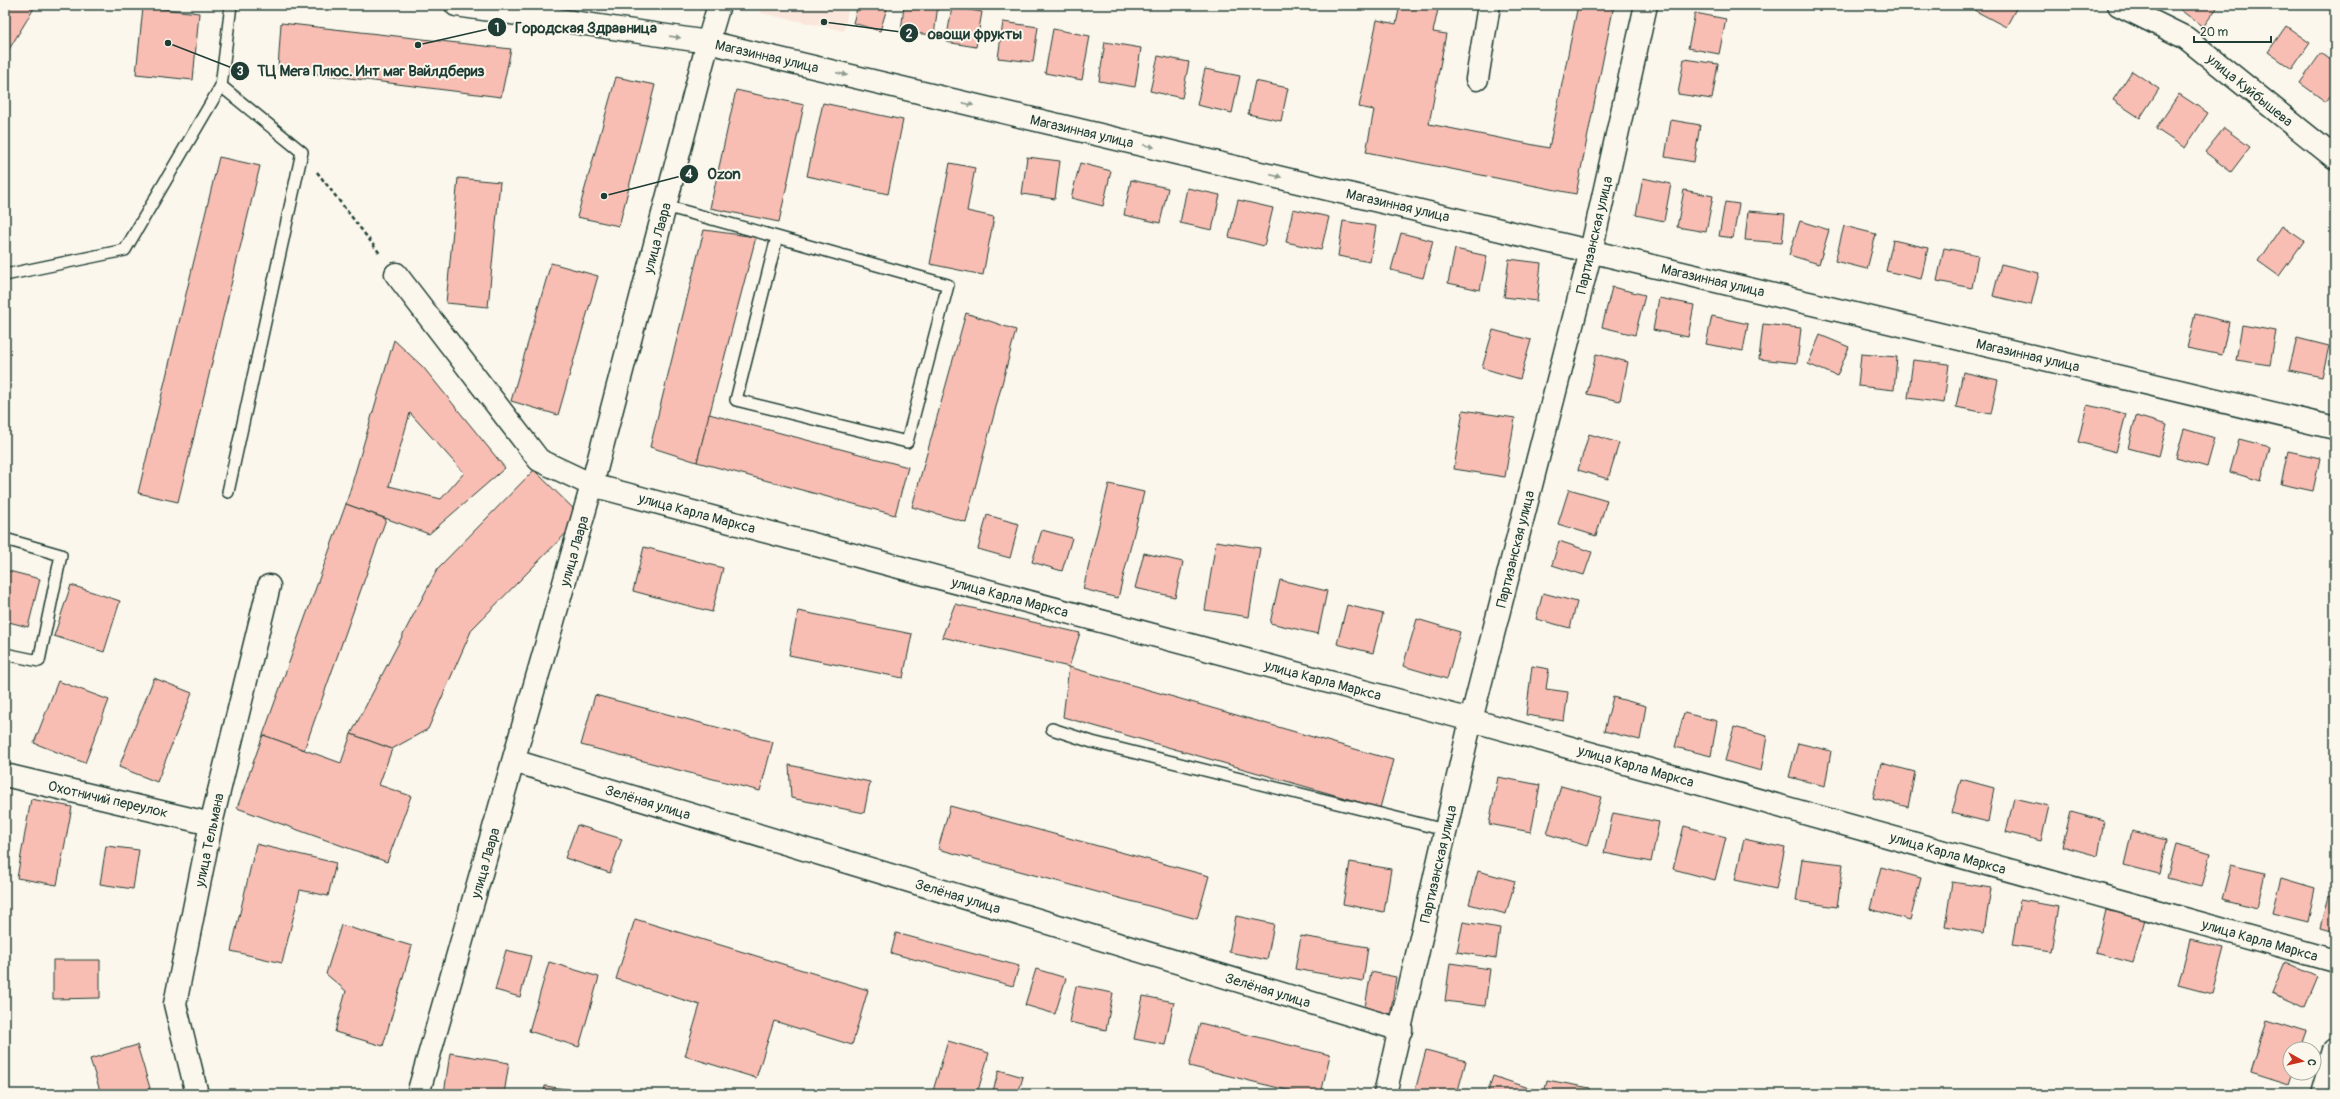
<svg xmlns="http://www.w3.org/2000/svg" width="2340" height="1099" font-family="Pangolin,sans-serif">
<rect width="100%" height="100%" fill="#fbf7ec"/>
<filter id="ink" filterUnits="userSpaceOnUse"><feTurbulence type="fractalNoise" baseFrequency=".025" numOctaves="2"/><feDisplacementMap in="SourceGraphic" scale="8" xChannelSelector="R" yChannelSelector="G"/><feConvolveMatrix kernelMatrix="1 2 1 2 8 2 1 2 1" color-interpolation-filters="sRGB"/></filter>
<g filter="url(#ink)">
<path fill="#fae6db" d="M 763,5 L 849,5 L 844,31 L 761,13 Z"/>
<g fill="#f9beb3" stroke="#1f3d34" fill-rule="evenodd">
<path d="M 5,5 L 36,5 L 5,56 Z"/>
<path d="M 858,5 L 888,5 L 880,31 L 853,23 Z"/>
<path d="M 904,5 L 938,5 L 934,35 L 901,32 Z"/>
<path d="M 1400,5 L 1439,5 L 1433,32 L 1446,34 L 1429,124 L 1549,148 L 1578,5 L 1614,5 L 1576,194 L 1366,152 L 1374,110 L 1359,107 L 1377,20 L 1396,24 Z"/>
<path d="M 1705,5 L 1724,5 L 1723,9 Z"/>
<path d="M 1977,5 L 2018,5 L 2006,27 L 1974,10 Z"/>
<path d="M 2174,5 L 2219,5 L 2203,27 Z"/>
<path d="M 143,7 L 199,13 L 193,80 L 136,74 Z"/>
<path d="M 952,7 L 982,12 L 976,47 L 946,42 Z"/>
<path d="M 1695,13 L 1726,19 L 1719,54 L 1688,48 Z"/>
<path d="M 1003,22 L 1038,27 L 1033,62 L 998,58 Z"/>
<path d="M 281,23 L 511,49 L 501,97 L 278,69 Z"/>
<path d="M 2286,26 L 2310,43 L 2292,69 L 2268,52 Z"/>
<path d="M 1053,29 L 1090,36 L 1082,80 L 1045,73 Z"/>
<path d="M 1105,42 L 1141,48 L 1135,87 L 1099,81 Z"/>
<path d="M 2321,53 L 2335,63 L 2335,89 L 2326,102 L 2300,83 Z"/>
<path d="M 1158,56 L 1189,62 L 1182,98 L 1150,91 Z"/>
<path d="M 1684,59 L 1718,64 L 1712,99 L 1678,94 Z"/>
<path d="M 1205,69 L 1240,76 L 1232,113 L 1197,105 Z"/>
<path d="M 2132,71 L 2159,89 L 2140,118 L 2113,100 Z"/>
<path d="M 616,77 L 655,85 L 619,226 L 577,217 Z"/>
<path d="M 1255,81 L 1288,88 L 1281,121 L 1248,114 Z"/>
<path d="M 736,90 L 804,105 L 779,222 L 710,208 Z"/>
<path d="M 2179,94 L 2208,113 L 2185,148 L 2156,129 Z"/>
<path d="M 823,103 L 903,120 L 888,194 L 807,176 Z"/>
<path d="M 1671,120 L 1700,125 L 1694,162 L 1665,157 Z"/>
<path d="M 2224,128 L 2250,147 L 2231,172 L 2205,152 Z"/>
<path d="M 219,157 L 260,166 L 178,502 L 138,493 Z"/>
<path d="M 1027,157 L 1060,161 L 1055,199 L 1022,194 Z"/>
<path d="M 950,163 L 975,168 L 967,211 L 994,217 L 983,275 L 930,264 Z"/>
<path d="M 1080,163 L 1111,171 L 1103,206 L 1071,198 Z"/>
<path d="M 458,178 L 500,182 L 488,307 L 446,303 Z"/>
<path d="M 1643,178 L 1671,184 L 1664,221 L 1636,215 Z"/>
<path d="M 1131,180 L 1168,188 L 1160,223 L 1124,215 Z"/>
<path d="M 1187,188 L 1220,195 L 1212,230 L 1180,223 Z"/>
<path d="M 1684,190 L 1713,196 L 1706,232 L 1677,227 Z"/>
<path d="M 1238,200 L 1273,208 L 1264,246 L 1229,237 Z"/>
<path d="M 1725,202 L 1739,204 L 1733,238 L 1719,236 Z"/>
<path d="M 1293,209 L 1329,217 L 1321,250 L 1286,242 Z"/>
<path d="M 1748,211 L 1785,214 L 1782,243 L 1745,240 Z"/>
<path d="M 1343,221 L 1376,226 L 1370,262 L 1338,256 Z"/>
<path d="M 1800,221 L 1829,230 L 1819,264 L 1789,255 Z"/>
<path d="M 1844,226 L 1876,234 L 1867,269 L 1835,261 Z"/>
<path d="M 2282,226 L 2304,241 L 2279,276 L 2258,261 Z"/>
<path d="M 704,230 L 756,237 L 697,462 L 650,447 Z"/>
<path d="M 1401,233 L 1433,241 L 1423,278 L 1391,270 Z"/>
<path d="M 1893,240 L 1928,248 L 1921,279 L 1886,271 Z"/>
<path d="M 1944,248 L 1978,255 L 1972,288 L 1937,281 Z"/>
<path d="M 1455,249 L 1487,256 L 1480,290 L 1448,283 Z"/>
<path d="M 1509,259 L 1541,263 L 1537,301 L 1504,297 Z"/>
<path d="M 551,263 L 598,276 L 558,415 L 511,401 Z"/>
<path d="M 2001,264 L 2039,273 L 2031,305 L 1993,296 Z"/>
<path d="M 1612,287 L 1645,295 L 1635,335 L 1602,327 Z"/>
<path d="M 1659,298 L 1694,305 L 1688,337 L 1653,330 Z"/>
<path d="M 966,313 L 1016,330 L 966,522 L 912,507 Z"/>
<path d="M 2195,314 L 2229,322 L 2222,355 L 2187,348 Z"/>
<path d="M 1712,316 L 1748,324 L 1743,351 L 1706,344 Z"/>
<path d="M 1763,324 L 1801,328 L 1797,363 L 1759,359 Z"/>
<path d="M 2242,325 L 2276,331 L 2270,365 L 2236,360 Z"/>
<path d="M 1493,330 L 1531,340 L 1520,379 L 1482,368 Z"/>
<path d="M 1820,335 L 1849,347 L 1837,376 L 1808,364 Z"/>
<path d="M 2297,338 L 2329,346 L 2322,377 L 2289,370 Z"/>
<path d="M 394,340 L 423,367 L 505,468 L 429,534 L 346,504 ZM 410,413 L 464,473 L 441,499 L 389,486 Z"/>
<path d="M 1596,354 L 1628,362 L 1620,401 L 1587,394 Z"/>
<path d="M 1861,354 L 1897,357 L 1894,390 L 1858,386 Z"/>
<path d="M 1913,360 L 1949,364 L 1944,403 L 1908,398 Z"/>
<path d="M 1963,372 L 1998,380 L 1991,414 L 1956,407 Z"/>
<path d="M 2087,405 L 2126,414 L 2116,452 L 2078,442 Z"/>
<path d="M 1463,410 L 1515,418 L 1505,477 L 1454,469 Z"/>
<path d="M 709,414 L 908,467 L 895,515 L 697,462 Z"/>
<path d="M 2136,416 L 2167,425 L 2159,456 L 2128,448 Z"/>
<path d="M 2184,429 L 2215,438 L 2207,467 L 2176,458 Z"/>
<path d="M 1589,434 L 1619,443 L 1608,479 L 1578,470 Z"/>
<path d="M 2239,439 L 2270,447 L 2261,481 L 2230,472 Z"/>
<path d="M 2288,451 L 2320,458 L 2313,491 L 2281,484 Z"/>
<path d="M 534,470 L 582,517 L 472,629 L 428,729 L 392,749 L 351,734 L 438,568 Z"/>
<path d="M 1109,484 L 1144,492 L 1118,598 L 1083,589 Z"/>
<path d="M 1569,489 L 1607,500 L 1596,536 L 1558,524 Z"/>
<path d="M 346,504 L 386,519 L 304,750 L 263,735 Z"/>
<path d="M 987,515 L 1019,524 L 1010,558 L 978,549 Z"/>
<path d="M 1042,530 L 1072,538 L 1062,571 L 1032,562 Z"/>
<path d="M 1216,541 L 1260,548 L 1249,617 L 1205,610 Z"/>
<path d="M 1559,541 L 1592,552 L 1584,575 L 1552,565 Z"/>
<path d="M 644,547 L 723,568 L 712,612 L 633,591 Z"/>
<path d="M 1144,553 L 1183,562 L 1175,597 L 1135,588 Z"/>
<path d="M 5,570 L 40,579 L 28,627 L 5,621 Z"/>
<path d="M 1280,580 L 1327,591 L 1318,634 L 1270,623 Z"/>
<path d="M 71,585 L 120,601 L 104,652 L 54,636 Z"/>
<path d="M 1543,593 L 1577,602 L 1570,628 L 1536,619 Z"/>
<path d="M 955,604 L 1080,633 L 1069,667 L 942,637 Z"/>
<path d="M 1347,605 L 1383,614 L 1373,653 L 1337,644 Z"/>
<path d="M 798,611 L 912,634 L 903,678 L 789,655 Z"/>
<path d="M 1417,619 L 1460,632 L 1447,679 L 1403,666 Z"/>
<path d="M 1532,666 L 1549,669 L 1546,689 L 1568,692 L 1564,721 L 1526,715 Z"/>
<path d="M 1069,667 L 1393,760 L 1380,808 L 1063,717 Z"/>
<path d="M 154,678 L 192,693 L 157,782 L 119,767 Z"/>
<path d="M 58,681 L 109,700 L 85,763 L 34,743 Z"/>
<path d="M 5,685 L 9,685 L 5,702 Z"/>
<path d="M 595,695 L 773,742 L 760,791 L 581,745 Z"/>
<path d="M 1613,697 L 1646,706 L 1640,740 L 1604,731 Z"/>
<path d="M 1684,713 L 1717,721 L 1711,756 L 1675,747 Z"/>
<path d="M 1734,727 L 1767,736 L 1761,771 L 1725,761 Z"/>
<path d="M 351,734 L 392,749 L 379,785 L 411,796 L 387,862 L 237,808 L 263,735 L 341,763 Z"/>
<path d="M 1798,743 L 1831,751 L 1825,786 L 1789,777 Z"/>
<path d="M 1881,763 L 1915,772 L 1908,807 L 1873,798 Z"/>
<path d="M 789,765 L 870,782 L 864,813 L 791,798 Z"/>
<path d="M 1498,777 L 1540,785 L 1531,832 L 1489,824 Z"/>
<path d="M 1961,779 L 1994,788 L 1988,822 L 1952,813 Z"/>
<path d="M 1561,786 L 1601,797 L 1587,846 L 1547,834 Z"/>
<path d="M 2014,798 L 2049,806 L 2041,841 L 2006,832 Z"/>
<path d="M 31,799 L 72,807 L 57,885 L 17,878 Z"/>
<path d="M 950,806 L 1209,876 L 1197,919 L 938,849 Z"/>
<path d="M 2071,812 L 2104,821 L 2098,856 L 2062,846 Z"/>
<path d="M 1613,813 L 1659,822 L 1651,862 L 1604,853 Z"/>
<path d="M 577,825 L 622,839 L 610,873 L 565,858 Z"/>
<path d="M 1684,826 L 1726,837 L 1715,880 L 1673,869 Z"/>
<path d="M 2132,831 L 2166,840 L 2159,874 L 2124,865 Z"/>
<path d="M 1744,839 L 1785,848 L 1776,889 L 1735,880 Z"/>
<path d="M 256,844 L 336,863 L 328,896 L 300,890 L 282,963 L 231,951 Z"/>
<path d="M 2176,844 L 2211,853 L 2202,887 L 2167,878 Z"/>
<path d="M 106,846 L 139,850 L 133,889 L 100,884 Z"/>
<path d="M 1802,859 L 1843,864 L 1837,907 L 1796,901 Z"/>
<path d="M 1350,862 L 1391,869 L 1384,912 L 1343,904 Z"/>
<path d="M 2231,865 L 2265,873 L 2257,908 L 2222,899 Z"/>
<path d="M 1881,867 L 1921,878 L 1910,920 L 1870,909 Z"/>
<path d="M 1478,871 L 1515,881 L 1506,914 L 1469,904 Z"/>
<path d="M 2281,878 L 2315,888 L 2308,922 L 2272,913 Z"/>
<path d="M 1952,882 L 1991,888 L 1984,933 L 1945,926 Z"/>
<path d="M 2329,895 L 2335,897 L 2335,932 L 2321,928 Z"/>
<path d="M 2020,900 L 2059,907 L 2051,951 L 2012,945 Z"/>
<path d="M 2106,910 L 2145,919 L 2133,963 L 2096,953 Z"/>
<path d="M 1236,916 L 1274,924 L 1267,960 L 1229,952 Z"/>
<path d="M 635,919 L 868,990 L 852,1045 L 774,1021 L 756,1078 L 685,1056 L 700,1005 L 616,979 Z"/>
<path d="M 1463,922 L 1500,928 L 1496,958 L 1457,952 Z"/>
<path d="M 341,925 L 412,946 L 383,1046 L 335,1032 L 346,991 L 326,974 Z"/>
<path d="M 896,933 L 1019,966 L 1013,986 L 891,953 Z"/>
<path d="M 1301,936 L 1368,947 L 1363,981 L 1295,969 Z"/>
<path d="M 2190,940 L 2224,948 L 2212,994 L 2178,985 Z"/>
<path d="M 506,950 L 531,956 L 520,997 L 495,990 Z"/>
<path d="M 53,960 L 100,960 L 100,998 L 53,999 Z"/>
<path d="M 549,962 L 599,977 L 579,1047 L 529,1031 Z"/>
<path d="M 2285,962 L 2318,977 L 2305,1008 L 2272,993 Z"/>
<path d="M 1450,963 L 1490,969 L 1485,1006 L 1445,1001 Z"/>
<path d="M 1036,969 L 1066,978 L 1055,1014 L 1025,1005 Z"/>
<path d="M 1371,972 L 1396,977 L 1390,1017 L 1364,1013 Z"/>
<path d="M 1076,986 L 1113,993 L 1106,1030 L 1069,1022 Z"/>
<path d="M 1143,996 L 1174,1002 L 1165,1045 L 1134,1039 Z"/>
<path d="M 2267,1020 L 2306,1032 L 2300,1049 L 2290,1049 L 2290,1073 L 2293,1073 L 2289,1085 L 2251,1073 Z"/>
<path d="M 1200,1023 L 1330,1055 L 1321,1094 L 1303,1094 L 1189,1066 Z"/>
<path d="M 948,1041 L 989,1053 L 977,1094 L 932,1094 Z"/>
<path d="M 137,1045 L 150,1088 L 132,1094 L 101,1094 L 90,1059 Z"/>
<path d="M 1426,1050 L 1466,1061 L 1457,1094 L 1427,1094 L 1415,1091 Z"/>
<path d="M 450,1053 L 509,1063 L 504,1094 L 444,1094 Z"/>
<path d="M 999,1070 L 1023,1077 L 1018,1094 L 992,1094 Z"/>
<path d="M 1493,1076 L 1532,1089 L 1531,1094 L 1487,1094 Z"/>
<path d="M 1547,1080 L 1590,1088 L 1589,1094 L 1544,1094 Z"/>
<path d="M 545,1086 L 579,1091 L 579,1094 L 544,1094 Z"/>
<path d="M 2239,1090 L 2253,1094 L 2238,1094 Z"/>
</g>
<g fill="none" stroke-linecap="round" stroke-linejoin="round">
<defs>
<g id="lane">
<path d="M 221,86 L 302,152 L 228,492"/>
<path d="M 665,206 L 777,237 L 736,400 L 907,442 L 948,285 L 777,237"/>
<path d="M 5,275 L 125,250 L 221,86 L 231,5"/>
<path d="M 5,539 L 61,555 L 39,661 L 5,654"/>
<path d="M 1052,729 L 1092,742 L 1445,830"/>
</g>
<g id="street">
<path d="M 456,5 L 708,42 L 2335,428"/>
<path d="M 2119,5 L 2186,38 L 2335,158"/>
<path d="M 708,42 L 719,5"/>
<path d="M 1477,79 L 1489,5"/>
<path d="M 396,274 L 539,460 L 592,485 L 1471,720 L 2335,961"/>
<path d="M 514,761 L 1401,1030"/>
<path d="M 5,775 L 211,824"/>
<path d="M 197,1094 L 175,1004 L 211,824 L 269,586"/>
</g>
<g id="secondary">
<path d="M 418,1094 L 592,485 L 708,42"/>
<path d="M 1385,1094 L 1471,720 L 1591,251 L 1646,5"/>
<path d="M 2322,1094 L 2335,1049"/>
</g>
</defs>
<use href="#lane" stroke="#1f3d34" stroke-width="14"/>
<use href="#street" stroke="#1f3d34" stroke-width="25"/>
<use href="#secondary" stroke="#1f3d34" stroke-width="25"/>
<path stroke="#1f3d34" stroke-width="2.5" stroke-dasharray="4 3" stroke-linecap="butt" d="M 317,172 L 381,255"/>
<use href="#lane" stroke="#fbf7ec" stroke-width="11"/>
<use href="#street" stroke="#fbf7ec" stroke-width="22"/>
<use href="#secondary" stroke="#fbf7ec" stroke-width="22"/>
</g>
<defs><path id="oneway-solid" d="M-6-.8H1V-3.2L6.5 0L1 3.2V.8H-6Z"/></defs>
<g fill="#8d9a90">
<use href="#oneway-solid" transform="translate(675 37) rotate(8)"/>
<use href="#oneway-solid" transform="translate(842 74) rotate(13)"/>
<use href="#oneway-solid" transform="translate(968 104) rotate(13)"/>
<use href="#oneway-solid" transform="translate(1149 146) rotate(13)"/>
<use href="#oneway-solid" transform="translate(1276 176) rotate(13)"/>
</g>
</g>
<g text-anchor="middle" stroke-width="4" stroke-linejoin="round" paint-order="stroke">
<g font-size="14" fill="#1f3d34" stroke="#fbf7ec">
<text transform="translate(767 56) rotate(13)" y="5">Магазинная улица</text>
<text transform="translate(2250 90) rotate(39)" y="5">улица Куйбышева</text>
<text transform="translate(1082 131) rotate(13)" y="5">Магазинная улица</text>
<text transform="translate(1398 205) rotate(13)" y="5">Магазинная улица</text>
<text transform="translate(1594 235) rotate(-77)" y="5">Партизанская улица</text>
<text transform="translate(657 238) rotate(-75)" y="5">улица Лаара</text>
<text transform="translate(1713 280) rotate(13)" y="5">Магазинная улица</text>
<text transform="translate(2028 355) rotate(13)" y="5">Магазинная улица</text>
<text transform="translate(697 513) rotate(15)" y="5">улица Карла Маркса</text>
<text transform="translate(1515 549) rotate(-76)" y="5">Партизанская улица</text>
<text transform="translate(574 551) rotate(-74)" y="5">улица Лаара</text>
<text transform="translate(1010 597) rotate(15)" y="5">улица Карла Маркса</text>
<text transform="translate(1323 680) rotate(15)" y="5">улица Карла Маркса</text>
<text transform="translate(1636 766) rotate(16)" y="5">улица Карла Маркса</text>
<text transform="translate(108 799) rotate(13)" y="5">Охотничий переулок</text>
<text transform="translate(648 802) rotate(17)" y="5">Зелёная улица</text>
<text transform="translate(209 840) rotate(-78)" y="5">улица Тельмана</text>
<text transform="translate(1948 853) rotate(16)" y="5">улица Карла Маркса</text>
<text transform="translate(485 863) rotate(-74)" y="5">улица Лаара</text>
<text transform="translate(1438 864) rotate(-77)" y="5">Партизанская улица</text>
<text transform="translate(958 896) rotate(17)" y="5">Зелёная улица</text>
<text transform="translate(2260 940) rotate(16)" y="5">улица Карла Маркса</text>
<text transform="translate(1268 990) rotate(17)" y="5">Зелёная улица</text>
</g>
</g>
<path fill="none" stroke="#1f3d34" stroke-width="1.5" d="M418 45L497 27M824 22L909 33M168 43L240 71M604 196L689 174"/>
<g fill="#1f3d34" stroke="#fbf7ec" stroke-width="1.5">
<circle cx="418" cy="45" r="4"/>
<circle cx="824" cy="22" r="4"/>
<circle cx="168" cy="43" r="4"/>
<circle cx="604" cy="196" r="4"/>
<circle cx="497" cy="27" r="10"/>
<circle cx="909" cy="33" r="10"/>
<circle cx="240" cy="71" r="10"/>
<circle cx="689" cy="174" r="10"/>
</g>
<g font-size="12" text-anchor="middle" font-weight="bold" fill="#fff">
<text x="497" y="32">1</text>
<text x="909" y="38">2</text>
<text x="240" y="75">3</text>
<text x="689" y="178">4</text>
</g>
<g font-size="15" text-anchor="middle" font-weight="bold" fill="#1f3d34" stroke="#fbf7ec" stroke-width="4" stroke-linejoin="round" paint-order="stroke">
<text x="586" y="33">Городская Здравница</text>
<text x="975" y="39">овощи фрукты</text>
<text x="371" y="76">ТЦ Мега Плюс. Инт маг Вайлдбериз</text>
<text x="724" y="179">Ozon</text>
</g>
<rect width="2340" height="1099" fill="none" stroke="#fbf7ec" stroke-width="20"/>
<rect x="10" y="10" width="2320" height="1079" fill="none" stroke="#1f3d34" stroke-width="1.5" filter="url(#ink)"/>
<g transform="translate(2302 1061) rotate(98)"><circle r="19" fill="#fbf7ec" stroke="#a3ada2"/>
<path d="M0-3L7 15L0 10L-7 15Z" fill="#c8321e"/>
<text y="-6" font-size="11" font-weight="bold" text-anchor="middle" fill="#1f3d34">С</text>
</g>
<path d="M2194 36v6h77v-6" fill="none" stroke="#1f3d34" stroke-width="2"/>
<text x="2200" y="36" font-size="12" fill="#1f3d34" stroke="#fbf7ec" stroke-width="3" paint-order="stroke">20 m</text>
</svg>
